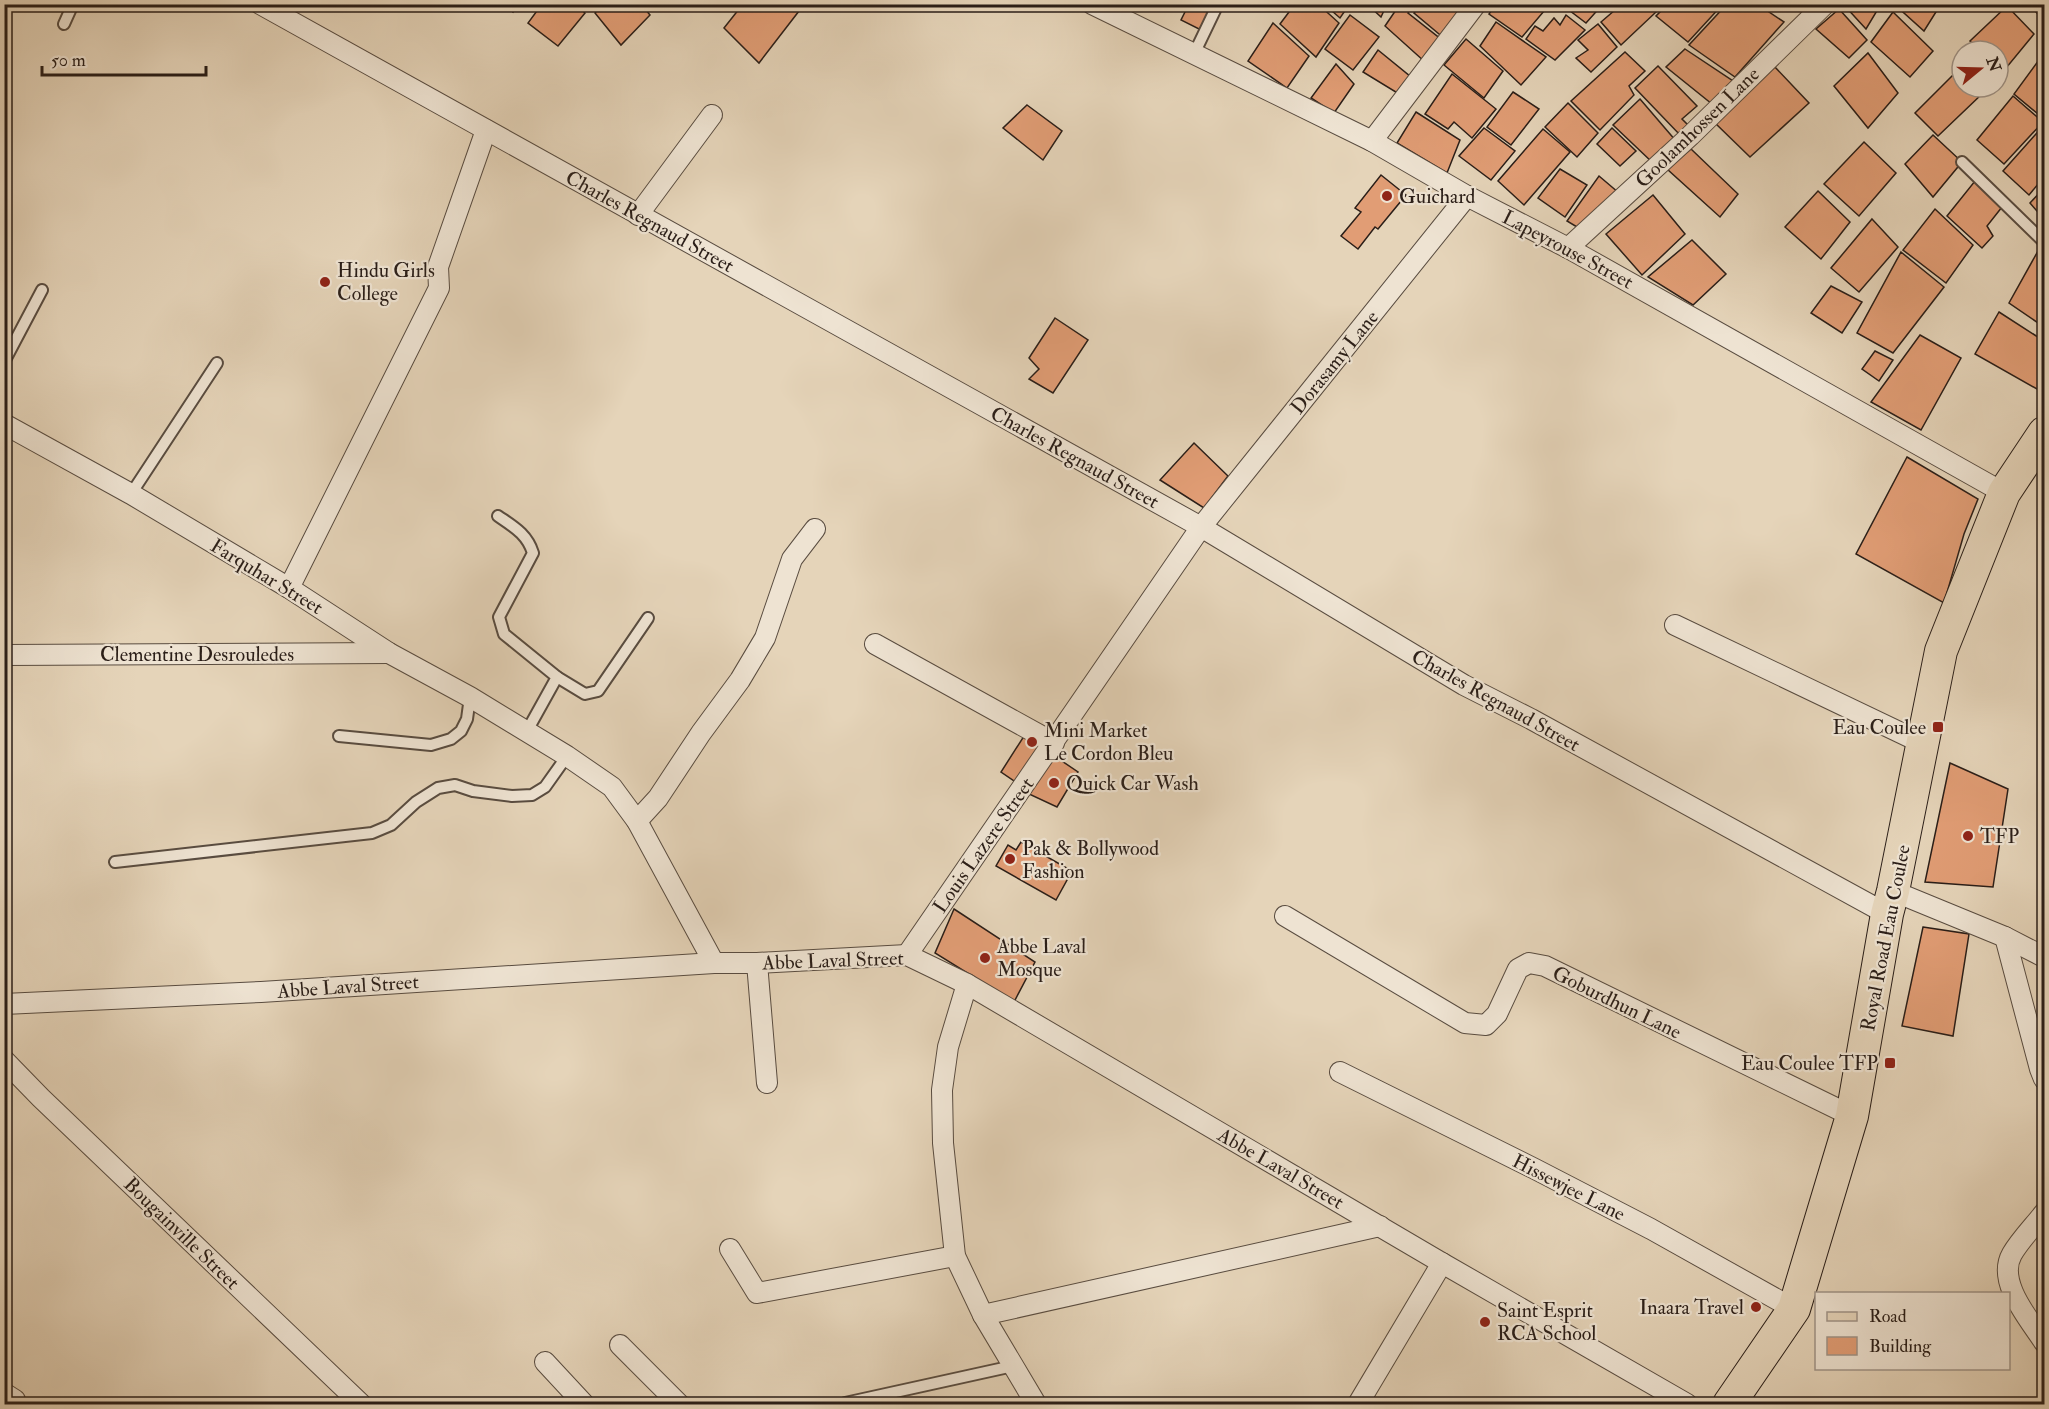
<svg xmlns="http://www.w3.org/2000/svg" width="2049" height="1409" font-family="'IM FELL Double Pica',serif">
<rect width="100%" height="100%" fill="#e5d4b9"/>
<filter id="stains"><feTurbulence type="fractalNoise" baseFrequency=".00333" numOctaves="4"/><feColorMatrix values="0 0 0 0 .2 0 0 0 0 .09 0 0 0 0 .02 0 0 0 .5 -.17"/></filter>
<radialGradient id="worn" r=".72"><stop offset=".6" stop-color="#630" stop-opacity="0"/><stop offset="1" stop-color="#630" stop-opacity=".3"/></radialGradient>
<g fill="#e19d75" stroke="#2a1e18" stroke-width="1.5">
<path d="M 505,4 L 518,4 L 513,12 Z"/>
<path d="M 542,4 L 575,4 L 585,13 L 558,46 L 528,23 Z"/>
<path d="M 602,4 L 641,4 L 650,15 L 621,45 L 595,13 Z"/>
<path d="M 743,4 L 791,4 L 799,11 L 759,63 L 724,28 Z"/>
<path d="M 1189,4 L 1213,4 L 1201,30 L 1181,20 Z"/>
<path d="M 1295,4 L 1318,4 L 1339,23 L 1316,57 L 1280,24 Z"/>
<path d="M 1324,4 L 1348,4 L 1349,5 L 1340,18 Z"/>
<path d="M 1367,4 L 1387,4 L 1381,17 Z"/>
<path d="M 1400,4 L 1413,4 L 1408,13 L 1442,40 L 1425,62 L 1385,26 Z"/>
<path d="M 1420,4 L 1447,4 L 1462,16 L 1445,39 L 1414,13 Z"/>
<path d="M 1496,4 L 1550,4 L 1522,37 L 1489,14 Z"/>
<path d="M 1561,4 L 1603,4 L 1586,23 Z"/>
<path d="M 1622,4 L 1649,4 L 1656,12 L 1621,45 L 1601,22 Z"/>
<path d="M 1668,4 L 1723,4 L 1688,42 L 1656,16 Z"/>
<path d="M 1727,4 L 1757,4 L 1784,22 L 1735,77 L 1689,45 Z"/>
<path d="M 1789,4 L 1817,4 L 1806,15 Z"/>
<path d="M 1843,4 L 1881,4 L 1866,29 Z"/>
<path d="M 1894,4 L 1941,4 L 1924,31 Z"/>
<path d="M 2029,4 L 2044,4 L 2044,21 Z"/>
<path d="M 2007,6 L 2034,34 L 2002,73 L 1998,69 L 1998,51 L 1980,51 L 1970,41 Z"/>
<path d="M 1839,9 L 1867,40 L 1849,58 L 1816,29 Z"/>
<path d="M 1893,12 L 1933,51 L 1910,77 L 1871,42 Z"/>
<path d="M 1350,15 L 1379,37 L 1353,70 L 1325,49 Z"/>
<path d="M 1566,15 L 1585,30 L 1555,60 L 1526,39 L 1535,26 L 1543,31 L 1554,18 L 1560,25 Z"/>
<path d="M 1496,22 L 1546,57 L 1521,85 L 1480,46 Z"/>
<path d="M 1273,23 L 1309,56 L 1287,88 L 1248,61 Z"/>
<path d="M 1598,24 L 1617,47 L 1591,72 L 1576,58 L 1588,50 L 1578,40 Z"/>
<path d="M 1466,39 L 1503,71 L 1484,98 L 1444,65 Z"/>
<path d="M 1685,49 L 1733,81 L 1712,104 L 1666,67 Z"/>
<path d="M 1378,50 L 1411,77 L 1399,94 L 1363,72 Z"/>
<path d="M 1625,52 L 1645,71 L 1629,86 L 1634,95 L 1600,130 L 1571,101 Z"/>
<path d="M 1868,53 L 1898,93 L 1868,128 L 1834,86 Z"/>
<path d="M 2044,53 L 2044,119 L 2014,94 Z"/>
<path d="M 1336,64 L 1354,84 L 1334,113 L 1311,98 Z"/>
<path d="M 1773,65 L 1809,103 L 1750,157 L 1713,121 Z"/>
<path d="M 1658,66 L 1697,106 L 1682,119 L 1690,127 L 1681,136 L 1635,88 Z"/>
<path d="M 1959,69 L 1962,72 L 1962,87 L 1978,87 L 1984,92 L 1938,136 L 1915,113 Z"/>
<path d="M 1452,74 L 1496,109 L 1472,138 L 1454,122 L 1448,129 L 1425,114 Z"/>
<path d="M 1513,92 L 1539,109 L 1511,145 L 1487,127 Z"/>
<path d="M 2013,96 L 2043,122 L 2004,164 L 1977,140 Z"/>
<path d="M 1640,99 L 1676,141 L 1653,163 L 1613,125 Z"/>
<path d="M 1568,103 L 1598,133 L 1577,157 L 1545,127 Z"/>
<path d="M 1027,105 L 1062,131 L 1043,160 L 1003,128 Z"/>
<path d="M 1416,112 L 1460,140 L 1447,173 L 1397,143 Z"/>
<path d="M 2044,125 L 2044,177 L 2029,195 L 2003,171 Z"/>
<path d="M 1484,128 L 1515,151 L 1491,180 L 1459,156 Z"/>
<path d="M 1612,128 L 1636,151 L 1620,166 L 1597,144 Z"/>
<path d="M 1543,129 L 1570,152 L 1524,205 L 1498,181 Z"/>
<path d="M 1933,135 L 1962,162 L 1933,197 L 1905,164 Z"/>
<path d="M 1864,142 L 1896,173 L 1859,216 L 1824,184 Z"/>
<path d="M 1691,149 L 1738,194 L 1720,217 L 1667,169 Z"/>
<path d="M 1560,169 L 1587,185 L 1565,217 L 1538,198 Z"/>
<path d="M 1381,175 L 1406,195 L 1378,229 L 1375,227 L 1358,249 L 1341,236 L 1361,212 L 1355,208 Z"/>
<path d="M 1599,176 L 1619,193 L 1582,230 L 1567,221 Z"/>
<path d="M 1975,181 L 2002,207 L 1987,226 L 1993,236 L 1982,248 L 1947,216 Z"/>
<path d="M 2044,188 L 2044,219 L 2030,203 Z"/>
<path d="M 1818,191 L 1850,222 L 1821,259 L 1785,227 Z"/>
<path d="M 1653,195 L 1685,234 L 1642,275 L 1606,234 Z"/>
<path d="M 1935,209 L 1973,245 L 1946,283 L 1903,250 Z"/>
<path d="M 1872,219 L 1898,247 L 1859,292 L 1831,268 Z"/>
<path d="M 1692,240 L 1726,274 L 1693,305 L 1648,277 Z"/>
<path d="M 2043,242 L 2044,243 L 2044,327 L 2009,303 Z"/>
<path d="M 1901,252 L 1944,287 L 1893,353 L 1857,333 Z"/>
<path d="M 1831,286 L 1862,302 L 1842,333 L 1811,313 Z"/>
<path d="M 1999,312 L 2044,341 L 2044,393 L 1975,354 Z"/>
<path d="M 1055,318 L 1088,340 L 1053,393 L 1029,379 L 1039,369 L 1029,358 Z"/>
<path d="M 1920,335 L 1961,358 L 1921,430 L 1871,402 Z"/>
<path d="M 1875,351 L 1893,360 L 1879,381 L 1862,369 Z"/>
<path d="M 1194,443 L 1228,476 L 1204,508 L 1160,480 Z"/>
<path d="M 1907,457 L 1978,499 L 1964,534 L 1944,603 L 1856,554 Z"/>
<path d="M 1026,733 L 1045,745 L 1020,785 L 1001,772 Z"/>
<path d="M 1053,755 L 1078,772 L 1057,807 L 1029,794 Z"/>
<path d="M 1950,763 L 2008,789 L 1993,887 L 1925,882 Z"/>
<path d="M 1021,842 L 1072,871 L 1056,900 L 996,866 L 1008,845 L 1016,850 Z"/>
<path d="M 954,909 L 1035,962 L 1014,1002 L 935,953 Z"/>
<path d="M 1923,927 L 1969,934 L 1953,1036 L 1902,1026 Z"/>
</g>
<g fill="none" stroke-linecap="round" stroke-linejoin="round">
<defs>
<g id="lane">
<path d="M 64,24 L 73,4"/>
<path d="M 1194,54 L 1218,4"/>
<path d="M 1962,162 L 2044,242"/>
<path d="M 4,362 L 42,290"/>
<path d="M 131,494 L 217,363"/>
<path d="M 498,516 C 514,527 527,534 533,553 L 499,617 L 504,634 L 557,677 L 527,731"/>
<path d="M 557,677 L 585,694 L 598,691 L 648,618"/>
<path d="M 339,736 L 431,745 L 451,739 L 461,731 L 467,719 L 470,697"/>
<path d="M 115,862 L 372,833 L 391,825 L 416,802 L 438,788 L 455,785 L 473,791 L 512,796 L 532,795 L 545,787 L 567,756"/>
<path d="M 845,1403 L 1013,1366"/>
</g>
<g id="street">
<path d="M 260,4 L 1201,527 L 1464,685 L 1531,719 L 1887,914"/>
<path d="M 1092,4 L 1372,141 L 1467,196 L 1568,248 L 2004,493"/>
<path d="M 1372,141 L 1476,4"/>
<path d="M 638,215 L 712,115"/>
<path d="M 1568,248 L 1690,136 L 1825,4"/>
<path d="M 4,424 L 131,494 L 289,588 L 389,653 L 470,697 L 567,756 L 612,787 L 637,821 L 714,963"/>
<path d="M 289,588 L 439,288 L 438,267 L 486,130"/>
<path d="M 1675,625 L 1922,743"/>
<path d="M 875,644 L 1054,743"/>
<path d="M 4,655 L 389,653"/>
<path d="M 637,821 L 658,798 L 701,733 L 740,680 L 765,638 L 792,559 L 815,529"/>
<path d="M 1893,891 L 2005,937 L 2044,957"/>
<path d="M 1285,916 L 1465,1023 L 1486,1025 L 1497,1014 L 1518,969 L 1529,963 L 1545,966 L 1852,1116"/>
<path d="M 2005,937 L 2040,1069 L 2044,1079"/>
<path d="M 907,955 L 1201,527 L 1467,196"/>
<path d="M 757,963 L 767,1083"/>
<path d="M 967,984 L 948,1047 L 942,1090 L 943,1143 L 955,1256 L 983,1315 L 1036,1404"/>
<path d="M 4,1004 L 261,992 L 714,963 L 757,963 L 907,955 L 967,984 L 1442,1263 L 1687,1404"/>
<path d="M 4,1060 L 41,1098 L 361,1404"/>
<path d="M 1340,1072 L 1535,1169 L 1651,1229 L 1794,1309"/>
<path d="M 2044,1213 C 2034,1226 2020,1240 2012,1254 C 1996,1282 2030,1320 2044,1342"/>
<path d="M 730,1249 L 757,1293 L 955,1256"/>
<path d="M 983,1315 L 1380,1226"/>
<path d="M 620,1345 L 679,1404"/>
<path d="M 545,1362 L 584,1404"/>
<path d="M 4,1393 L 15,1400"/>
<path d="M 1358,1404 L 1442,1263"/>
</g>
<path id="primary" d="M 1729,1404 L 1794,1309 L 1852,1116 L 1887,914 L 1893,891 L 1941,651 L 2004,493 L 2044,433"/>
</defs>
<use href="#lane" stroke="#594c40" stroke-width="14"/>
<use href="#street" stroke="#594c40" stroke-width="22"/>
<use href="#primary" stroke="#2a1e18" stroke-width="34"/>
<use href="#lane" stroke="#eee3d2" stroke-width="10"/>
<use href="#street" stroke="#eee3d2" stroke-width="20"/>
<use href="#primary" stroke="#e5d4b9" stroke-width="32"/>
</g>
<g fill="#8f2418" stroke="#eee3d2" stroke-width="2">
<circle cx="1387" cy="196" r="6"/>
<circle cx="325" cy="282" r="6"/>
<rect x="1932" y="721" width="12" height="12" rx="3"/>
<circle cx="1032" cy="742" r="6"/>
<circle cx="1054" cy="783" r="6"/>
<circle cx="1968" cy="836" r="6"/>
<circle cx="1010" cy="859" r="6"/>
<circle cx="985" cy="958" r="6"/>
<rect x="1884" y="1057" width="12" height="12" rx="3"/>
<circle cx="1756" cy="1307" r="6"/>
<circle cx="1485" cy="1322" r="6"/>
</g>
<g text-anchor="middle" stroke-width="4.5" stroke-linejoin="round" paint-order="stroke">
<g font-size="20" fill="#2a1e18" stroke="#eee3d2">
<text transform="translate(1697 127) rotate(-44)" y="7">Goolamhossen Lane</text>
<text transform="translate(650 221) rotate(29)" y="7">Charles Regnaud Street</text>
<text transform="translate(1568 249) rotate(28)" y="7">Lapeyrouse Street</text>
<text transform="translate(1334 362) rotate(-51)" y="7">Dorasamy Lane</text>
<text transform="translate(1075 457) rotate(29)" y="7">Charles Regnaud Street</text>
<text transform="translate(267 576) rotate(31)" y="7">Farquhar Street</text>
<text x="197" y="661">Clementine Desrouledes</text>
<text transform="translate(1496 700) rotate(29)" y="7">Charles Regnaud Street</text>
<text transform="translate(983 845) rotate(-55)" y="7">Louis Lazere Street</text>
<text transform="translate(1885 938) rotate(-79)" y="7">Royal Road Eau Coulee</text>
<text transform="translate(833 960) rotate(-2)" y="7">Abbe Laval Street</text>
<text transform="translate(348 986) rotate(-4)" y="7">Abbe Laval Street</text>
<text transform="translate(1617 1002) rotate(26)" y="7">Goburdhun Lane</text>
<text transform="translate(1281 1168) rotate(30)" y="7">Abbe Laval Street</text>
<text transform="translate(1569 1187) rotate(27)" y="7">Hissewjee Lane</text>
<text transform="translate(182 1233) rotate(44)" y="7">Bougainville Street</text>
</g>
<g font-size="20" fill="#2a1e18" stroke="#eee3d2" text-anchor="start">
<text x="1399" y="203">Guichard</text>
<text x="337" y="277">Hindu Girls<tspan x="337" dy="23">College</tspan></text>
<text x="1926" y="734" text-anchor="end">Eau Coulee</text>
<text x="1044" y="737">Mini Market<tspan x="1044" dy="23">Le Cordon Bleu</tspan></text>
<text x="1066" y="790">Quick Car Wash</text>
<text x="1980" y="843">TFP</text>
<text x="1022" y="855">Pak &amp; Bollywood<tspan x="1022" dy="23">Fashion</tspan></text>
<text x="997" y="953">Abbe Laval<tspan x="997" dy="23">Mosque</tspan></text>
<text x="1878" y="1070" text-anchor="end">Eau Coulee TFP</text>
<text x="1744" y="1314" text-anchor="end">Inaara Travel</text>
<text x="1497" y="1317">Saint Esprit<tspan x="1497" dy="23">RCA School</tspan></text>
</g>
</g>
<rect width="2049" height="1409" fill="none" stroke="#e5d4b9" stroke-width="24"/>
<rect x="6" y="6" width="2037" height="1397" fill="none" stroke="#2a1e18" stroke-width="3"/>
<rect x="12" y="12" width="2025" height="1385" fill="none" stroke="#2a1e18" stroke-width="1.5"/>
<rect x="1815" y="1292" width="195" height="78" fill="#eee3d2" stroke="#a09488" stroke-width="1.5"/>
<rect x="1827" y="1312" width="30" height="9" fill="#e5d4b9" stroke="#a09488" stroke-width="1.5"/>
<text x="1869" y="1322" font-size="18" fill="#2a1e18">Road</text>
<rect x="1827" y="1337" width="30" height="18" fill="#e19d75" stroke="#a09488" stroke-width="1.5"/>
<text x="1869" y="1352" font-size="18" fill="#2a1e18">Building</text>
<g transform="translate(1980 69) rotate(71)"><circle r="28" fill="#eee3d2" stroke="#a09488" stroke-width="1.5"/>
<path d="M0-4.5L10 22L0 15L-10 22Z" fill="#8f2418"/>
<text y="-9" font-size="16" font-weight="bold" text-anchor="middle" fill="#2a1e18">N</text>
</g>
<path d="M42 66v9h164v-9" fill="none" stroke="#2a1e18" stroke-width="3"/>
<text x="51" y="66" font-size="18" fill="#2a1e18" stroke="#eee3d2" stroke-width="4.5" paint-order="stroke">50 m</text>
<rect width="100%" height="100%" filter="url(#stains)"/>
<rect width="100%" height="100%" fill="url(#worn)"/>
</svg>
